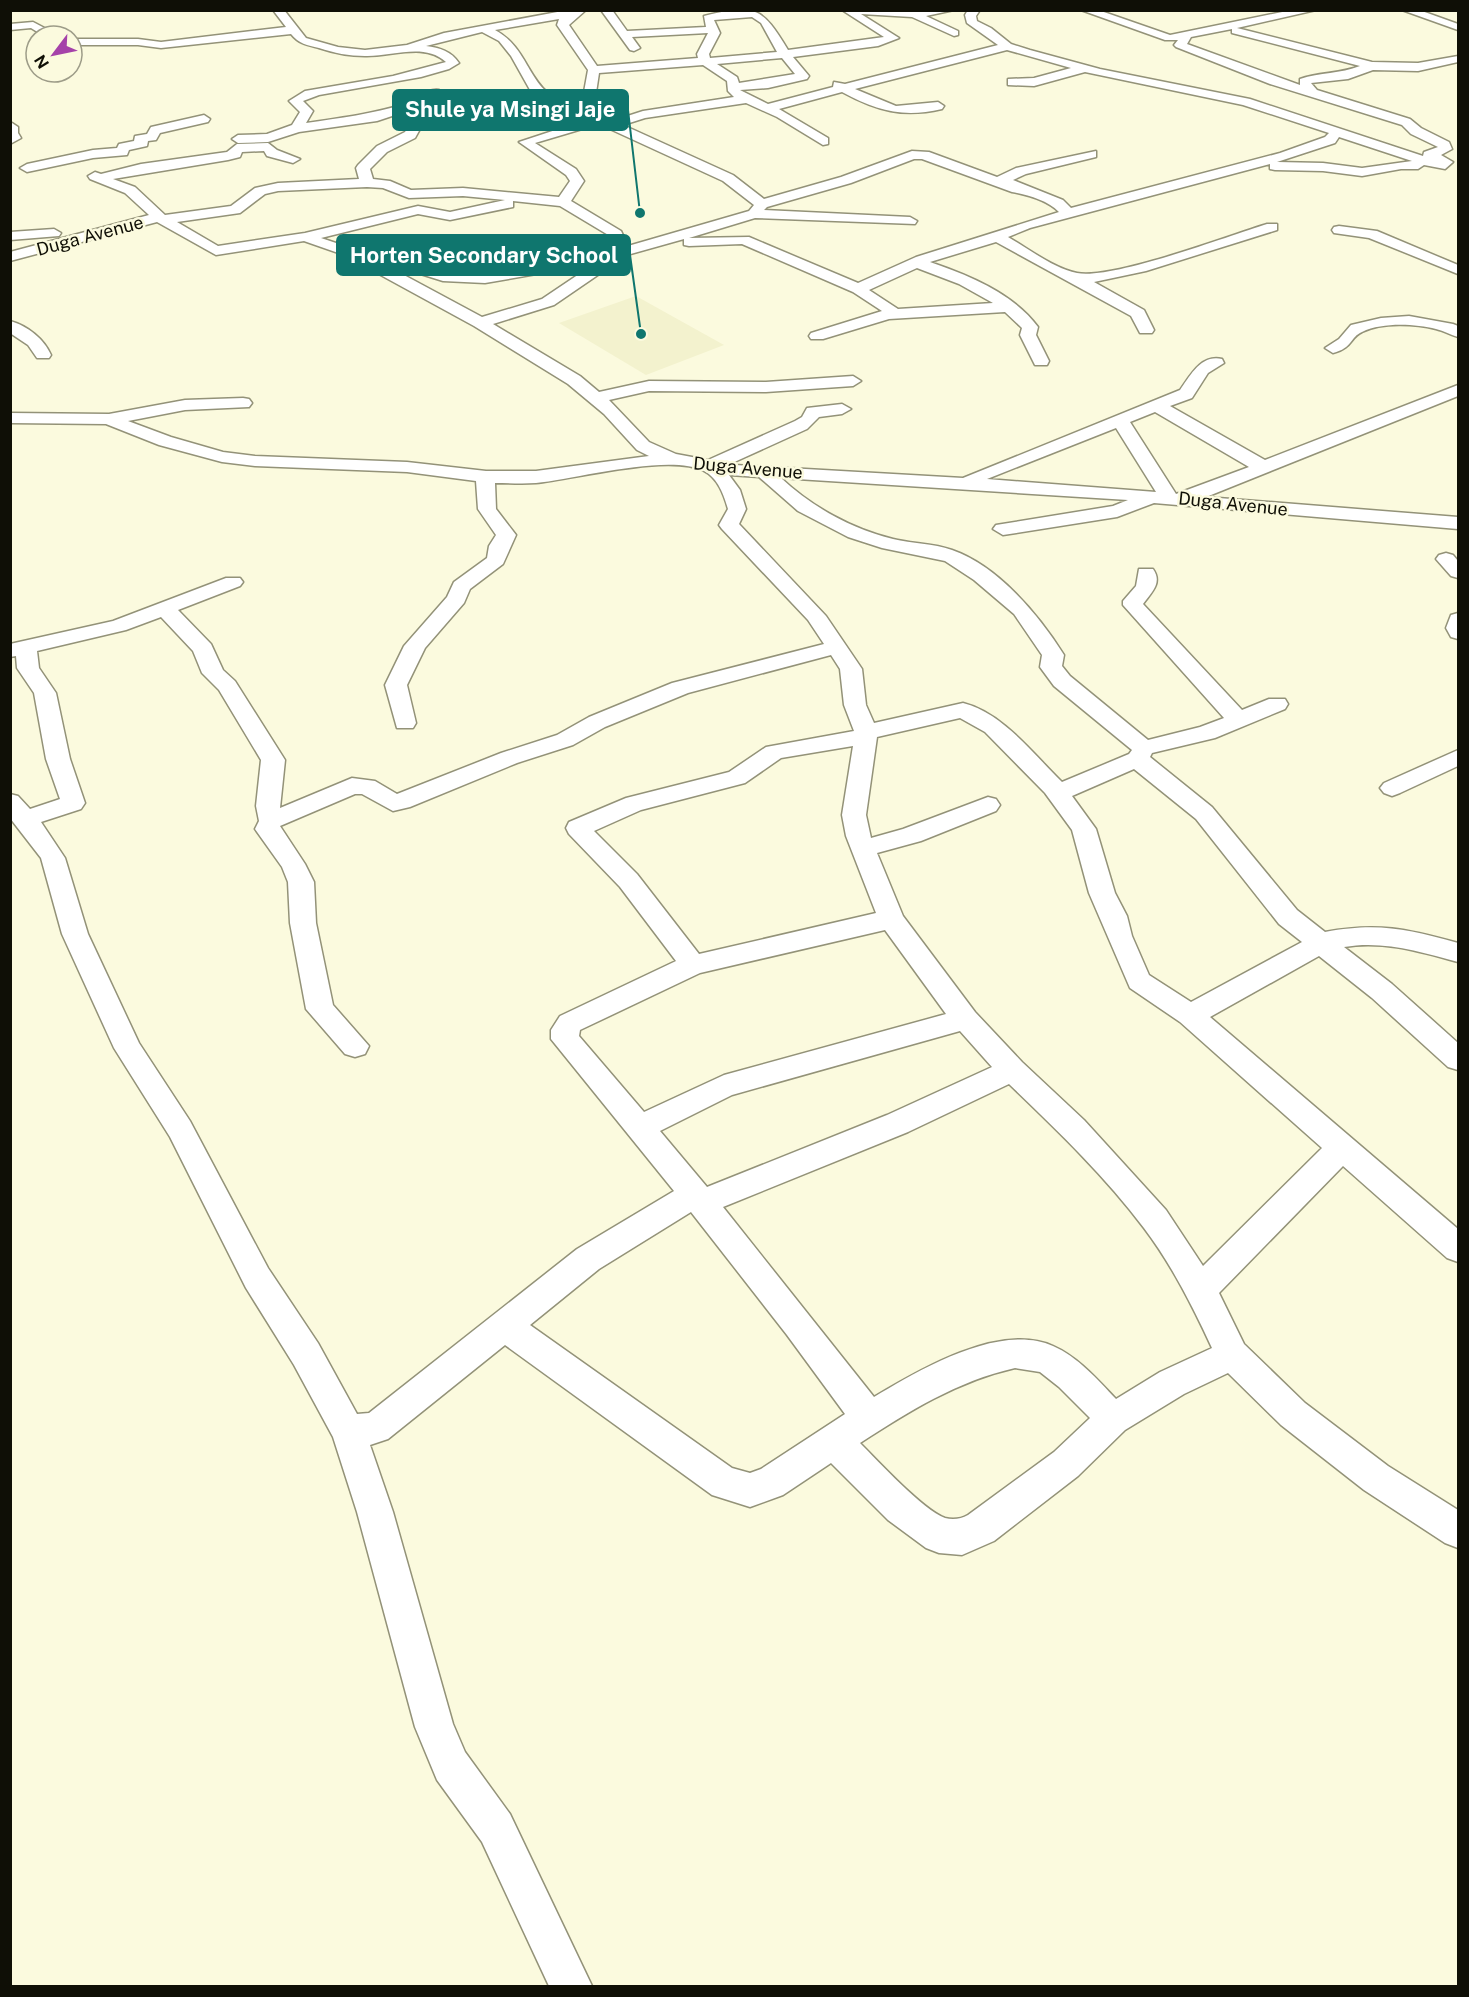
<svg xmlns="http://www.w3.org/2000/svg" width="1469" height="1997" font-family="'Public Sans',sans-serif">
<rect width="100%" height="100%" fill="#fbfade"/>
<path fill="#f3f2ce" d="M 636,296 L 724,345 L 646,375 L 559,323 Z"/>
<g fill="none" stroke-linecap="round" stroke-linejoin="round">
<defs>
<g id="minor">
<path d="M 273,10 L 284,10 L 306,38 L 338,47 L 365,50 L 407,45 L 444,33 L 568,10 L 586,10 L 569,25 L 597,66 L 698,58 L 697,54 L 708,33 L 632,37 L 640,48 L 634,51 L 630,50 L 601,10 L 612,10 L 627,31 L 706,27 L 704,16 C 755,3 762,7 788,50 L 884,37 L 842,10 L 954,10 L 926,16 L 958,31 L 958,35 L 954,36 L 912,17 L 861,14 L 899,38 L 878,46 L 793,57 L 809,76 L 807,79 L 768,88 L 740,90 L 768,104 L 833,87 L 834,82 L 845,84 L 998,45 L 967,23 L 965,15 L 968,10 L 980,10 L 976,16 L 977,21 L 991,28 L 1011,44 L 1030,50 L 1100,69 L 1250,99 L 1423,156 L 1424,152 L 1438,147 L 1411,134 L 1402,125 L 1270,84 L 1176,47 L 1174,45 L 1178,40 L 1165,40 L 1081,10 L 1098,10 L 1170,35 L 1292,10 L 1316,10 L 1237,28 L 1372,62 L 1418,63 L 1458,56 L 1458,62 L 1418,71 L 1373,70 L 1348,79 L 1311,83 L 1317,90 L 1410,119 L 1421,128 L 1449,142 L 1452,149 L 1441,155 L 1453,162 L 1445,169 L 1424,165 L 1418,169 L 1401,169 L 1362,176 L 1323,171 L 1275,170 L 1270,169 L 1270,164 L 1030,228 L 1008,237 C 1029,249 1053,268 1077,273 C 1112,280 1228,236 1267,224 L 1277,224 L 1277,230 L 1146,271 L 1094,282 L 1144,310 L 1154,330 L 1152,333 L 1140,333 L 1131,316 L 996,242 L 930,262 C 968,275 1013,293 1038,327 L 1036,335 L 1049,361 L 1047,365 L 1035,365 L 1020,335 L 1022,328 L 1005,312 L 889,319 L 823,339 L 811,339 L 809,336 L 811,333 L 882,311 L 853,292 L 742,244 L 689,246 L 684,245 L 684,239 L 627,255 L 554,305 L 493,324 L 580,376 L 599,392 L 649,381 L 766,382 L 853,376 L 861,381 L 853,386 L 766,392 L 649,391 L 609,400 L 649,442 L 676,454 L 708,460 L 795,421 L 802,417 L 807,408 L 842,404 L 851,409 L 842,414 L 819,417 L 807,429 L 730,464 L 735,465 L 963,478 L 1180,390 C 1190,376 1201,354 1222,359 L 1224,363 L 1208,373 L 1192,398 L 1170,406 L 1265,460 L 1458,385 L 1458,396 L 1206,497 L 1458,517 L 1458,529 L 1154,503 L 1117,517 L 1003,535 L 993,529 L 996,525 L 1113,506 L 1128,500 L 781,478 C 812,507 852,529 893,539 C 912,544 933,543 952,550 C 998,566 1039,615 1064,655 L 1062,666 L 1070,676 L 1148,740 L 1200,727 L 1224,718 L 1123,605 L 1123,601 L 1136,586 L 1139,569 L 1153,569 C 1163,583 1151,593 1143,604 L 1242,710 L 1269,699 L 1285,699 L 1288,704 L 1285,709 L 1215,738 L 1152,753 L 1150,757 L 1212,807 L 1297,910 L 1325,932 C 1378,922 1407,929 1458,943 L 1458,962 C 1421,952 1383,940 1344,947 L 1392,984 L 1458,1043 L 1458,1070 L 1448,1067 L 1372,998 L 1319,956 L 1210,1017 L 1458,1229 L 1458,1262 L 1447,1258 L 1343,1166 L 1219,1293 L 1244,1344 L 1305,1403 L 1388,1466 L 1458,1510 L 1458,1548 L 1445,1543 L 1364,1490 L 1281,1425 L 1228,1373 L 1184,1394 L 1125,1430 L 1078,1476 L 994,1541 L 962,1555 L 939,1553 L 926,1548 L 888,1520 L 831,1463 L 783,1495 L 750,1507 L 712,1495 L 505,1345 L 388,1439 L 370,1445 L 393,1512 L 453,1724 L 465,1752 L 510,1814 L 592,1986 L 549,1986 L 482,1842 L 437,1780 L 415,1727 L 357,1512 L 333,1437 L 294,1365 L 246,1288 L 170,1137 L 114,1048 L 62,934 L 41,858 L 10,818 L 10,794 L 18,796 L 30,809 L 60,799 L 46,759 L 34,693 L 17,668 L 16,656 L 10,657 L 10,644 L 113,621 L 226,578 L 240,578 L 243,582 L 240,586 L 178,610 L 211,644 L 223,670 L 235,681 L 285,760 L 280,808 L 352,778 L 375,781 L 397,794 L 501,753 L 557,735 L 589,717 L 672,683 L 824,644 L 808,620 L 722,529 L 719,525 L 728,509 C 724,495 718,478 704,471 C 670,453 576,479 536,483 C 522,484 508,483 495,483 L 496,509 L 516,535 L 503,564 L 470,589 L 464,603 L 425,648 L 407,685 L 416,723 L 413,728 L 397,728 L 385,685 L 404,646 L 447,597 L 454,582 L 487,558 L 489,546 L 496,535 L 478,509 L 476,481 L 407,472 L 255,466 L 222,462 L 159,445 L 106,424 L 10,423 L 10,413 L 109,414 L 185,400 L 243,398 L 249,399 L 252,403 L 249,407 L 185,410 L 128,421 L 171,437 L 223,452 L 255,456 L 407,462 L 486,471 L 536,471 L 649,456 L 637,450 L 604,414 L 568,384 L 474,326 L 344,255 L 304,241 L 216,255 L 157,222 L 10,261 L 10,252 L 149,215 L 125,193 L 90,179 L 88,176 L 95,172 L 101,174 L 141,164 L 227,152 L 237,144 L 268,143 L 277,150 L 300,159 L 293,163 L 267,156 L 264,151 L 242,152 L 240,157 L 228,160 L 113,179 L 135,187 L 165,215 L 231,206 L 255,188 L 278,183 L 359,179 L 356,168 L 358,165 L 377,146 L 405,132 L 413,120 L 410,110 L 377,121 L 299,132 L 268,142 L 238,143 L 232,139 L 238,135 L 267,134 L 292,125 L 300,112 L 289,101 L 305,91 L 393,76 L 446,62 C 424,42 391,57 365,56 C 349,56 334,53 319,48 C 307,45 299,44 291,34 L 161,48 L 138,45 L 72,45 L 72,39 L 138,39 L 161,42 L 286,27 ZM 752,17 L 761,23 L 777,52 L 710,58 L 709,54 L 720,33 L 714,20 ZM 559,19 L 557,25 L 588,70 L 582,103 C 526,103 536,52 495,30 ZM 1232,29 L 1232,33 L 1360,66 C 1340,74 1320,72 1300,79 L 1300,85 L 1187,44 L 1191,37 ZM 482,32 L 499,41 L 511,56 L 534,97 L 568,110 L 585,111 L 592,118 L 519,142 L 566,175 L 570,181 L 559,197 L 463,188 L 411,190 L 390,181 L 373,179 L 370,169 L 387,152 L 415,138 L 425,120 L 421,106 L 439,96 L 439,90 C 427,88 416,100 405,104 C 372,114 340,118 306,123 L 313,111 L 303,101 L 319,95 L 421,77 L 449,69 L 459,63 C 451,51 440,48 426,46 ZM 1007,50 L 1071,68 L 1034,78 L 1008,79 L 1008,85 L 1034,86 L 1085,72 L 1243,105 L 1329,133 L 1325,137 L 1280,153 L 1071,208 L 1063,200 L 1013,180 L 1026,174 L 1096,157 L 1096,151 L 1016,168 L 997,177 L 929,152 L 912,151 L 841,177 L 764,199 L 733,175 L 623,125 L 645,118 L 746,103 L 777,117 L 823,145 L 828,144 L 828,138 L 779,109 L 842,92 C 877,111 903,118 942,109 L 944,106 L 938,102 L 896,106 L 855,89 ZM 782,58 L 795,74 L 739,83 L 737,77 L 717,64 ZM 703,65 L 727,81 L 728,91 L 734,97 L 643,111 L 612,121 L 594,106 L 599,73 ZM 599,124 L 723,181 L 754,205 L 749,211 L 628,246 L 621,231 L 571,201 L 584,181 L 576,169 L 535,143 ZM 1339,137 L 1412,161 L 1362,168 L 1323,163 L 1277,162 L 1335,143 ZM 914,159 L 922,159 L 1012,192 C 1028,195 1047,200 1059,212 L 916,257 L 858,283 L 749,237 L 689,238 L 755,218 L 915,224 L 917,221 L 910,217 L 764,210 L 767,207 L 851,183 ZM 367,187 L 383,188 L 409,198 L 463,196 L 505,200 L 450,212 L 418,206 L 305,233 L 218,246 L 177,222 L 240,213 L 265,194 L 278,191 ZM 513,201 L 560,206 L 610,236 L 615,250 L 608,255 L 485,273 L 444,272 L 380,253 L 375,254 L 375,260 L 354,249 L 321,238 L 418,214 L 450,220 L 513,207 ZM 376,260 L 443,281 L 485,283 L 594,264 L 542,299 L 482,317 ZM 917,268 L 959,284 L 993,303 L 898,309 L 869,290 ZM 1155,412 L 1249,467 L 1176,494 L 1130,422 ZM 1116,428 L 1156,492 L 987,479 ZM 729,475 L 759,477 L 798,511 L 848,537 L 882,548 L 945,561 L 974,580 L 1014,614 L 1042,655 L 1040,667 L 1054,686 L 1132,750 L 1129,754 L 1062,782 C 1033,754 1003,713 963,703 L 874,723 L 866,705 L 862,669 L 826,616 L 739,524 L 746,509 L 740,490 ZM 161,617 L 193,651 L 202,673 L 219,690 L 261,760 L 256,806 L 259,821 L 255,829 L 282,867 L 288,882 L 290,923 L 306,1009 L 345,1054 L 355,1057 L 365,1054 L 369,1046 L 333,1005 L 316,923 L 314,882 L 305,864 L 280,826 L 355,794 L 362,794 L 393,811 L 410,807 L 517,763 L 573,745 L 605,727 L 688,693 L 831,655 L 840,669 L 844,705 L 854,731 L 766,747 L 729,772 L 626,798 L 569,822 L 566,828 L 569,834 L 620,887 L 676,961 L 560,1016 L 551,1030 L 551,1039 L 674,1191 L 577,1249 L 369,1413 L 357,1414 L 318,1343 L 268,1268 L 190,1121 L 139,1043 L 88,934 L 65,858 L 41,822 L 81,809 L 85,803 L 70,759 L 56,693 L 39,668 L 37,651 L 126,630 ZM 960,718 L 985,732 L 1045,793 L 1072,830 L 1089,893 L 1130,988 L 1180,1022 L 1322,1148 L 1203,1266 L 1166,1210 L 1084,1120 L 1022,1062 L 975,1012 L 903,916 L 877,853 L 921,841 L 996,811 L 1000,805 L 996,799 L 988,797 L 903,829 L 871,838 L 866,815 L 877,737 ZM 853,746 L 842,815 L 846,836 L 876,913 L 699,954 L 637,874 L 594,831 L 641,810 L 745,783 L 781,758 ZM 1134,769 L 1196,819 L 1279,924 L 1302,942 L 1191,1002 L 1149,975 L 1132,936 L 1127,916 L 1115,893 L 1096,829 L 1072,796 ZM 885,930 L 946,1014 L 724,1075 L 644,1112 L 579,1036 L 580,1030 L 700,973 ZM 960,1031 L 992,1067 L 887,1115 L 707,1187 L 660,1131 L 732,1095 ZM 1009,1084 C 1056,1129 1105,1176 1144,1228 C 1172,1265 1193,1307 1212,1348 L 1160,1372 L 1116,1399 C 1097,1379 1078,1357 1053,1346 C 1000,1322 919,1370 874,1397 L 723,1207 L 908,1132 ZM 691,1212 L 787,1335 L 845,1414 L 761,1469 L 750,1473 L 732,1468 L 530,1325 L 599,1269 ZM 1015,1368 L 1040,1372 L 1059,1387 L 1090,1418 L 1054,1452 L 968,1515 C 961,1519 953,1520 945,1518 C 923,1510 878,1461 860,1443 C 908,1412 957,1381 1015,1368 Z"/>
<path d="M 1402,10 L 1419,10 L 1458,24 L 1458,30 Z"/>
<path d="M 33,22 L 56,34 L 58,36 L 44,36 L 31,28 L 10,30 L 10,24 Z"/>
<path d="M 204,115 L 210,119 L 208,122 L 160,133 L 156,140 L 148,141 L 147,146 L 129,150 L 127,155 L 93,158 L 27,172 L 20,168 L 27,164 L 93,150 L 117,148 L 119,144 L 134,141 L 135,136 L 147,134 L 151,127 Z"/>
<path d="M 12,123 L 18,127 L 18,133 L 21,138 L 10,144 Z"/>
<path d="M 1339,226 L 1377,231 L 1458,265 L 1458,274 L 1369,238 L 1334,233 L 1332,230 L 1334,227 Z"/>
<path d="M 54,229 L 61,233 L 59,236 L 10,240 L 10,232 Z"/>
<path d="M 1409,316 L 1453,324 L 1458,326 L 1458,337 C 1451,335 1444,331 1436,329 C 1415,324 1383,322 1362,332 C 1350,337 1353,348 1333,353 L 1325,348 L 1339,339 L 1351,325 L 1381,318 Z"/>
<path d="M 10,321 C 28,326 44,339 51,355 L 49,358 L 37,358 L 28,345 L 10,333 Z"/>
<path d="M 1446,553 L 1453,555 L 1458,561 L 1458,578 L 1451,576 L 1436,559 L 1439,555 Z"/>
<path d="M 1458,613 L 1458,639 L 1451,637 L 1446,628 L 1451,615 Z"/>
<path d="M 1458,750 L 1458,766 L 1400,793 L 1392,796 L 1384,793 L 1380,788 L 1384,783 Z"/>
</g>
</defs>
<use href="#minor" stroke="#939278" stroke-width="3"/>
<use href="#minor" fill="#fff" fill-rule="evenodd"/>
</g>
<g text-anchor="middle" stroke-width="5" stroke-linejoin="round" paint-order="stroke">
<g font-size="18" fill="#0f0f06" stroke="#fbfade">
<text transform="translate(90 236) rotate(-15)" y="6">Duga Avenue</text>
<text transform="translate(748 468) rotate(5)" y="6">Duga Avenue</text>
<text transform="translate(1233 504) rotate(6)" y="6">Duga Avenue</text>
</g>
</g>
<path fill="none" stroke="#0f766e" stroke-width="2" d="M640 213L628 110M641 334L630 255"/>
<g fill="#0f766e" stroke="#fbfade" stroke-width="2">
<circle cx="640" cy="213" r="6"/>
<circle cx="641" cy="334" r="6"/>
</g>
<g fill="#0f766e" stroke="#0f766e" stroke-width="2">
<rect x="393" y="90" width="235" height="40" rx="6"/>
<rect x="337" y="235" width="293" height="40" rx="6"/>
</g>
<g font-size="22" text-anchor="middle" font-weight="bold" fill="#fff">
<text x="510" y="117">Shule ya Msingi Jaje</text>
<text x="484" y="263">Horten Secondary School</text>
</g>
<rect width="1469" height="1997" fill="none" stroke="#0f0f06" stroke-width="24"/>
<g transform="translate(54 54) rotate(238)"><circle r="28" fill="#fbfade" stroke="#9d9c88" stroke-width="1.5"/>
<path d="M0-4.5L10 22L0 15L-10 22Z" fill="#a542a9"/>
<text y="-9" font-size="16" font-weight="bold" text-anchor="middle" fill="#0f0f06">N</text>
</g>
</svg>
